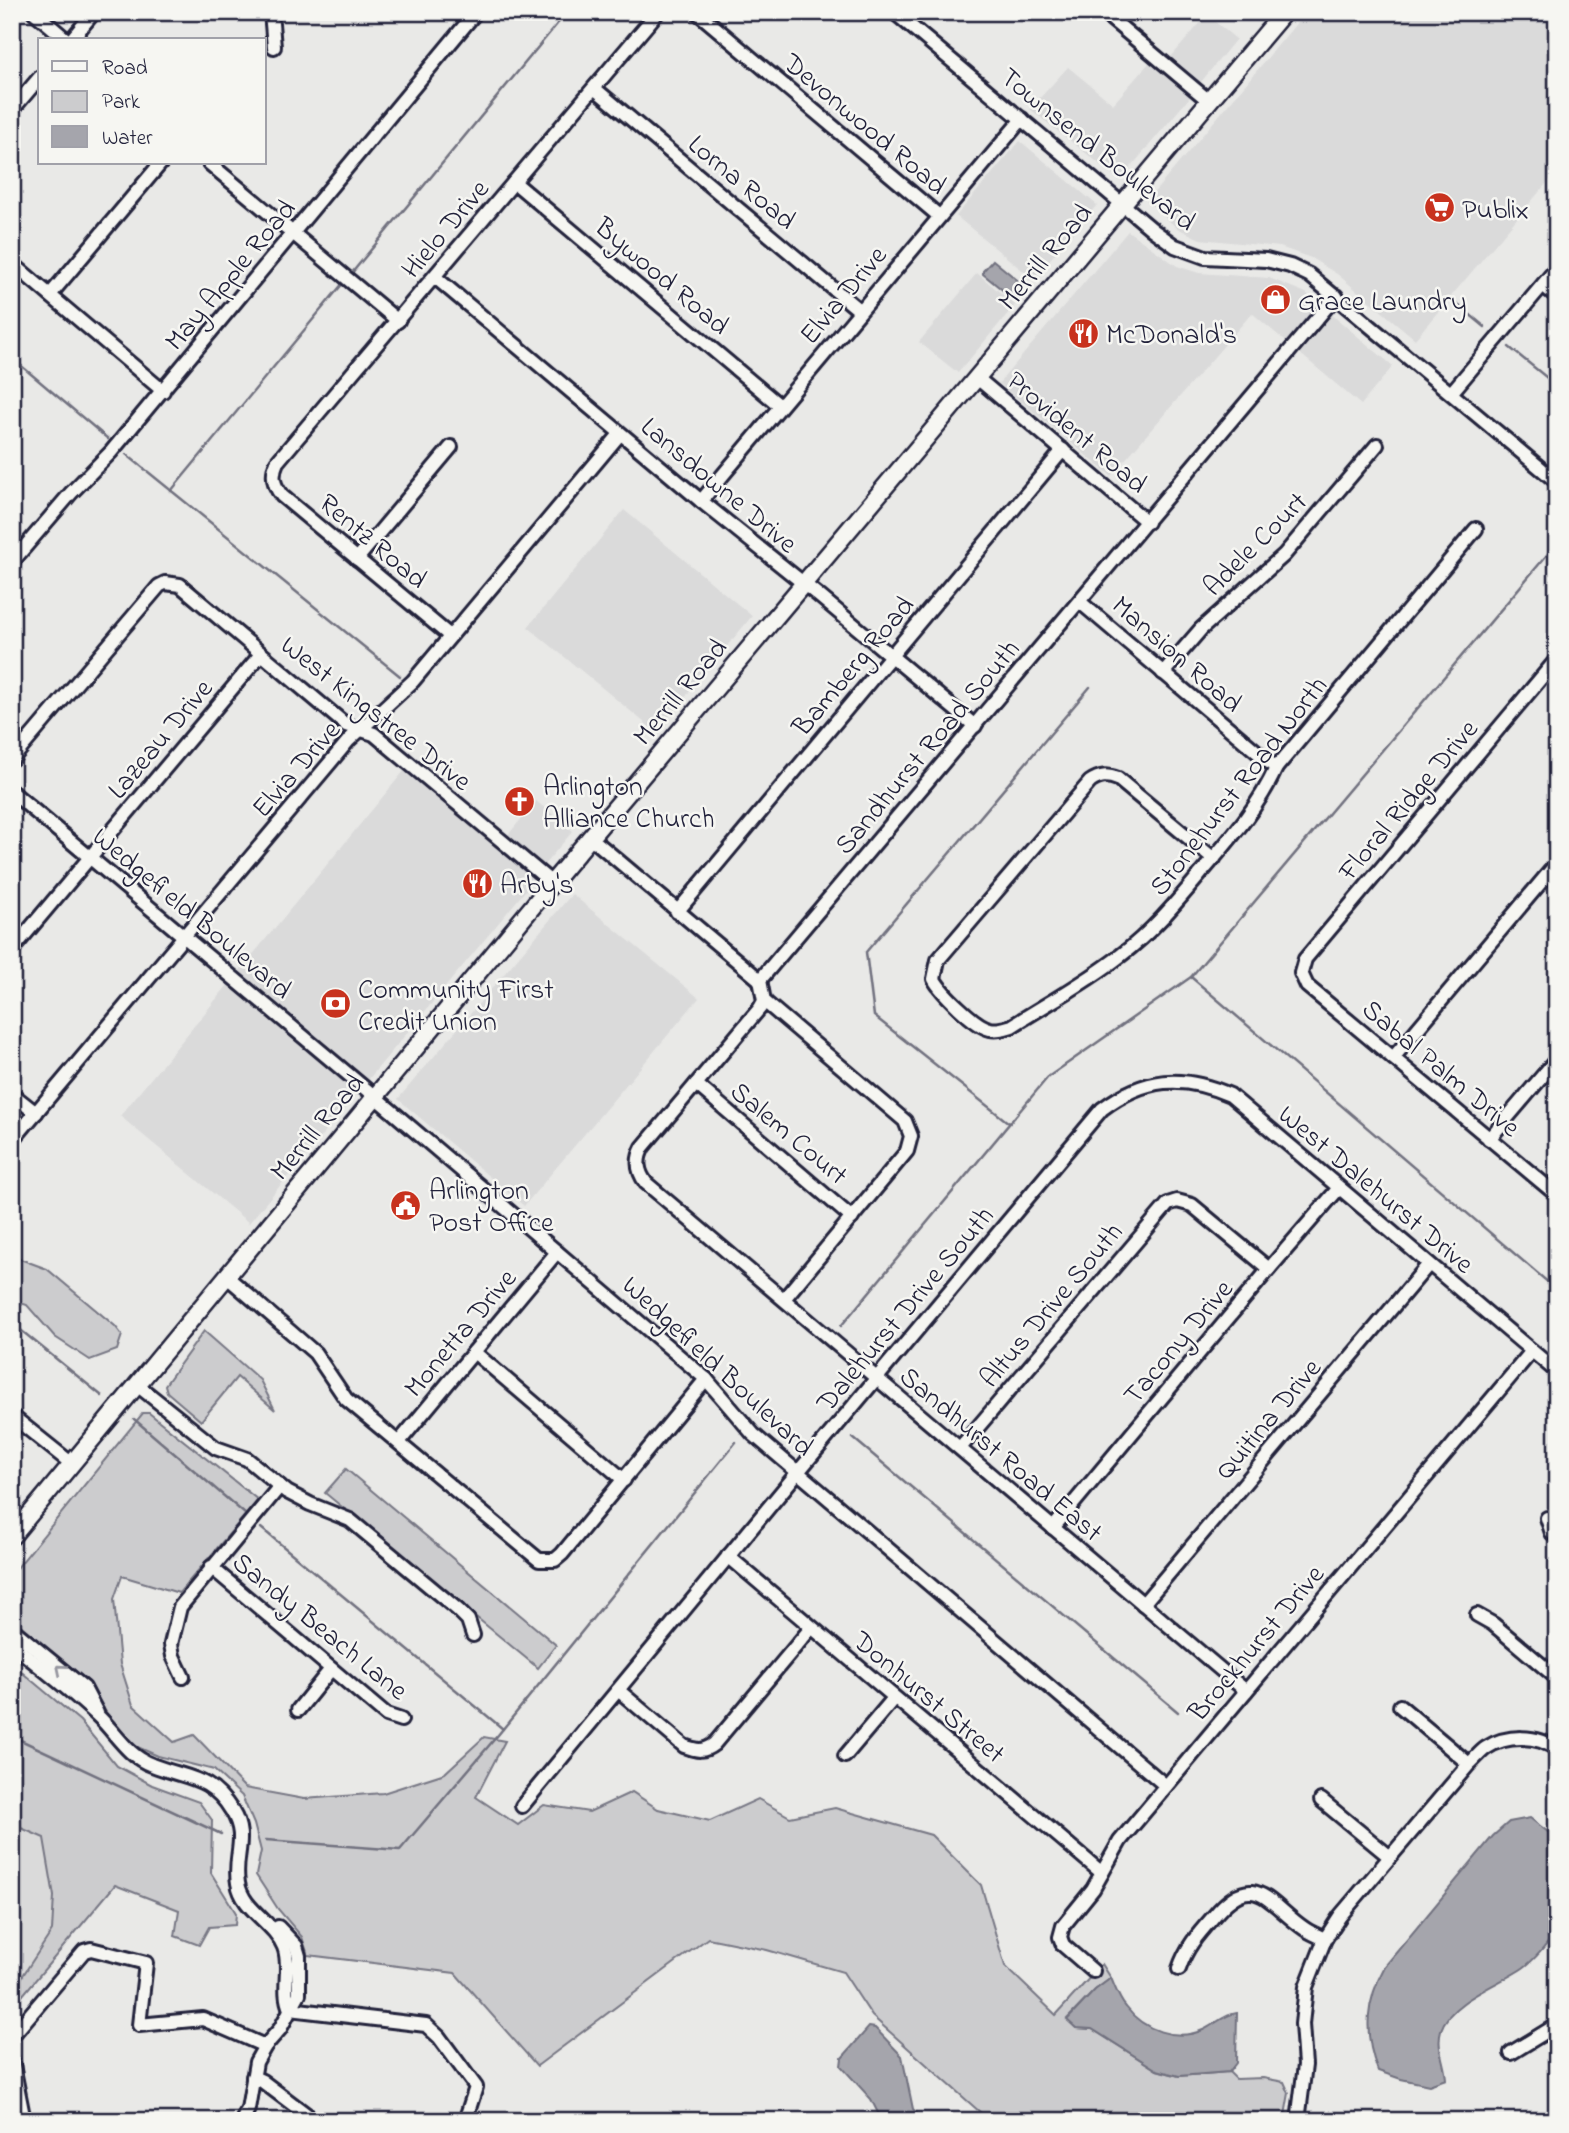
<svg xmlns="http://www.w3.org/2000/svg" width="1569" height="2133" font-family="'Indie Flower',sans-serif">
<rect width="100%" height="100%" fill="#e9e9e7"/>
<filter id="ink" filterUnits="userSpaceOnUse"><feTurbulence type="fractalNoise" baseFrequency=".0143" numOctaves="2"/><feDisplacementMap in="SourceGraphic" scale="14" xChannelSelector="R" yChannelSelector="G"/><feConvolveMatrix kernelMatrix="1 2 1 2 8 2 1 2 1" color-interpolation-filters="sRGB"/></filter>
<g filter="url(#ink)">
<g fill="#dadada">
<path d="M 1306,12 L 1557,12 L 1557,171 L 1415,339 L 1337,274 L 1311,258 L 1280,247 L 1200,239 L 1177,228 L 1147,201 Z"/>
<path d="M 1207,15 L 1236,39 L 1201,82 L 1171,57 Z"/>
<path d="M 1149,63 L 1190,97 L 1120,180 L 1030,109 L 1068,67 L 1113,104 Z"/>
<path d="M 1020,141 L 1097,205 L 1033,279 L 956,216 Z"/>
<path d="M 1128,231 L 1177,266 L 1199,273 L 1269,278 L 1306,293 L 1393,366 L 1361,405 L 1252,313 L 1111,476 L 999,383 Z"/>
<path d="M 977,273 L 1015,305 L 958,373 L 919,342 Z"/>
<path d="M 624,510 L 752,616 L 656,732 L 528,627 Z"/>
<path d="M 404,771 L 535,879 L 249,1223 L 120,1116 Z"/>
<path d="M 536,801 L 573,831 L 544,865 L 508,835 Z"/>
<path d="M 572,894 L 699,998 L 524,1206 L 398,1099 Z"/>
<path d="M 12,1824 L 44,1838 L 54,1896 L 52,1931 L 12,1992 Z"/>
</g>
<g fill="#ccccce" stroke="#777784" stroke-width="2">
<path d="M 12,1256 L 47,1269 L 115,1326 L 122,1335 L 117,1350 L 90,1360 L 55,1337 L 27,1305 L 12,1300 Z"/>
<path d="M 204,1331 L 260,1380 L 275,1410 L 237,1377 L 201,1421 L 167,1392 L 165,1385 Z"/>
<path d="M 143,1413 L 149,1413 L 258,1500 L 179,1593 L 122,1576 L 114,1599 L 120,1664 L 133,1705 L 174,1742 L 194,1735 L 245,1788 L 304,1799 L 383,1793 L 445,1773 L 484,1737 L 505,1741 L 476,1797 L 518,1825 L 544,1805 L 589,1812 L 632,1792 L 658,1809 L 710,1821 L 758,1799 L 790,1817 L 835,1808 L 931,1835 L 981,1885 L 1005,1966 L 1056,2015 L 1102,1964 L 1111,1978 L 1095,1990 L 1067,2019 L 1076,2028 L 1092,2029 L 1157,2070 L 1179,2076 L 1229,2072 L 1236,2079 L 1263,2078 L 1284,2082 L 1289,2093 L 1284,2121 L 990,2121 L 872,2016 L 843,1972 L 767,1950 L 708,1938 L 537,2066 L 455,1973 L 308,1955 L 302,1937 L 278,1909 L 256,1875 L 261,1851 L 254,1824 L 242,1796 L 214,1770 L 158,1756 L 133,1745 L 108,1716 L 89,1682 L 12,1618 L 12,1574 Z"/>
<path d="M 346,1469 L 556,1645 L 538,1668 L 325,1493 Z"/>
<path d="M 12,1664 L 80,1721 L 117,1766 L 152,1785 L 199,1802 L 212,1820 L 211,1873 L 236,1913 L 235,1925 L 209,1927 L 199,1945 L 175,1936 L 179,1910 L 115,1885 L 12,2008 L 12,1992 L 52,1931 L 54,1896 L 44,1838 L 12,1824 Z"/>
</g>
<g fill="#a5a5ac" stroke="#71717f" stroke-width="2">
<path d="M 993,260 L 1021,283 L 1022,286 L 1015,296 L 1010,296 L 983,274 L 983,271 Z"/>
<path d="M 1530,1818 L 1557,1839 L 1557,1931 C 1547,1944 1536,1959 1523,1968 C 1500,1984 1450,2001 1441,2030 C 1436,2047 1445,2063 1446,2079 L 1429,2085 L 1401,2079 L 1378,2071 C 1363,2033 1366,2001 1385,1966 L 1493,1836 L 1509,1822 Z"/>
<path d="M 1111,1978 C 1115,1987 1119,1999 1126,2007 C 1143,2030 1176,2042 1203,2030 C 1214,2025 1225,2014 1237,2013 L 1236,2063 L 1229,2072 L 1179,2076 L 1157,2070 L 1092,2029 L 1076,2028 L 1067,2020 L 1095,1990 Z"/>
<path d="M 869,2027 L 875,2028 L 902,2056 L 913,2109 L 924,2121 L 882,2121 L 871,2099 L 841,2066 L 842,2058 Z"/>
</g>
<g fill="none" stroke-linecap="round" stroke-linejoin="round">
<g stroke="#71717f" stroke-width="2.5">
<path d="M 351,274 L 567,12"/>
<path d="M 1451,299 L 1485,327"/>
<path d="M 1509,347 L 1557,386"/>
<path d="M 12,358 L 108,439"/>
<path d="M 126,454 L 400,676"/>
<path d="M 171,491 L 344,282"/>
<path d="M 1557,543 L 1191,977 L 1557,1290"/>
<path d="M 1009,1123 L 874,1016 L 866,952 L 1090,687"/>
<path d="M 12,1323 L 102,1396"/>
<path d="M 841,1326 L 1048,1077 L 1191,977"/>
<path d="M 134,1419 L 245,1514"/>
<path d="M 853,1438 L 1178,1712"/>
<path d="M 261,1528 L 503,1729"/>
<path d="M 12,1736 L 221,1834"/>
<path d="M 266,1840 L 400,1850 L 498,1735 L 736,1442"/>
</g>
<defs>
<g id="minor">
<path d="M 34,12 L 67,40"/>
<path d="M 271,12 L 274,47"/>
<path d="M 697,12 L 939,216"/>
<path d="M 894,12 L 1153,230 L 1175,246 L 1205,257 L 1266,260 L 1290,266 L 1309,275 L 1557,482"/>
<path d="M 1103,12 L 1209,101"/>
<path d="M 71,40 L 94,12"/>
<path d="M 594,88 L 860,311"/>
<path d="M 12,110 L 40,77"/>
<path d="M 209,163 L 398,321"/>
<path d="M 514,182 L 780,406"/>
<path d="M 12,263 L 163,391"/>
<path d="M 435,277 L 701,501 L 818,595 L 975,726"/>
<path d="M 1543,285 L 1557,297"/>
<path d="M 50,295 L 161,163"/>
<path d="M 976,377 L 1147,522"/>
<path d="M 1451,393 L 1557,268"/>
<path d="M 701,501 L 1022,119"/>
<path d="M 357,559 L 451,447"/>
<path d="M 12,562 L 71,493 L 111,452 L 476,12"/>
<path d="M 1080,602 L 1276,768"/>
<path d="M 450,636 L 282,496 C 273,485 271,475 277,462 L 658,12"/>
<path d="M 1557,659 L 1305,959 L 1301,973 L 1307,986 L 1557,1195"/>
<path d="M 1163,673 L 1201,629 L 1284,555 L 1377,445"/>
<path d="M 12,759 L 159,586 L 165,583 L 180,585 L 346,725 L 374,734 L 552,883"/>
<path d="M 12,792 L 374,1096 L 706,1379 L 753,1434 L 1166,1786"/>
<path d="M 590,837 L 760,980"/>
<path d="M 1214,859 L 1118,779 C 1107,775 1100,775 1090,782 L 938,960 L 934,979 C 941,992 975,1026 990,1029 C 998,1031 1005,1028 1012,1026 C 1048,1003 1087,982 1120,956 C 1152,932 1176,903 1202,872 C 1230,839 1258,808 1276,768 L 1476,529"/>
<path d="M 677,912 L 1063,450"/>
<path d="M 12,950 L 261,654"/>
<path d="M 760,980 L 764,1001 L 760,1008 L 643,1147 C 636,1160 637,1171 646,1183 L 1246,1691"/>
<path d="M 760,980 L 1336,296"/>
<path d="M 764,1001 L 905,1121 L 911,1136 L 907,1151 L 784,1299"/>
<path d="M 1393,1058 L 1557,863"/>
<path d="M 696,1084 L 852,1218"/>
<path d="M 12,1094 L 36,1113"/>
<path d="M 1489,1139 L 1557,1059"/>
<path d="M 12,1141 L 349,740 L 413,681 L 620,434"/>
<path d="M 226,1276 L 315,1353 L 346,1399 L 539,1560 L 555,1560 L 562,1554 L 706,1379"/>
<path d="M 474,1352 L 624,1480"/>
<path d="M 136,1384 L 216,1448 L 247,1459 L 287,1492 L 310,1504 L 350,1520 L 458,1610 L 468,1620 L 473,1635"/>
<path d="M 12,1416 L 72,1464"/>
<path d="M 399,1442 L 557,1252"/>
<path d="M 960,1448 L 1168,1204 L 1177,1201 L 1192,1205 L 1269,1269"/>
<path d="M 1547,1518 L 1552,1533 L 1557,1536"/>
<path d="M 1053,1528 L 1269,1269 L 1339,1188"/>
<path d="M 728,1556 L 1102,1873"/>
<path d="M 211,1567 L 386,1715 L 401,1720"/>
<path d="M 1143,1604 L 1429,1264"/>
<path d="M 1477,1615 L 1493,1624 L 1557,1678"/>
<path d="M 12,1629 L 84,1688 L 97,1713"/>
<path d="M 12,1644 C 41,1668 71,1690 98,1716 C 116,1733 127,1756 152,1765 C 187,1779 210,1775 232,1811 C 249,1838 233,1856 238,1883 C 242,1910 274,1922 284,1947 C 292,1967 281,1990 290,2009"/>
<path d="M 183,1677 L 173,1656 L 171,1644 L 180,1607 L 280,1486"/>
<path d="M 618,1690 L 684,1746 C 697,1751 704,1752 714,1744 L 811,1628"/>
<path d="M 1400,1706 L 1469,1764"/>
<path d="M 298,1710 L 331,1669"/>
<path d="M 845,1756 L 894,1698"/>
<path d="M 1321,1800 L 1390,1857"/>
<path d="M 522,1806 L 798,1472 L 1102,1109 C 1145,1077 1182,1074 1230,1095 L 1557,1372"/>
<path d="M 1179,1969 C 1186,1947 1199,1933 1214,1916 C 1255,1867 1268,1904 1305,1929 C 1311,1933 1318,1936 1325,1939"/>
<path d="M 1093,1971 L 1063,1945 L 1060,1937 L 1063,1926 L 1093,1889 L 1120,1841 L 1532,1351"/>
<path d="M 290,2009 L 426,2025 L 439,2037 L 476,2087 L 465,2121"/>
<path d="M 12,2036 L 84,1951 L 91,1949 L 146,1963 L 139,2025 L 203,2019 L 265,2046"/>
<path d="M 1511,2053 L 1557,2025"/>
<path d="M 12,2060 L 24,2121"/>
<path d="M 253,2077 L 262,2081 L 315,2121"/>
<path d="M 242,2121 L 248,2109 L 256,2062 L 265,2046 L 280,2029 L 299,1994 L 299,1956 L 296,1946 L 278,1927"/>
<path d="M 1298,2121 L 1305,2065 L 1302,2024 L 1306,1987 L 1325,1939 L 1340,1916 L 1469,1764 C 1475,1759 1480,1752 1486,1748 C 1506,1735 1538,1734 1557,1750"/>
</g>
<path id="major" d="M 12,1536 L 552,883 L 1284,12"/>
</defs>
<use href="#minor" stroke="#22223b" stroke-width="18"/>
<use href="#major" stroke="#22223b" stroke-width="21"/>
<use href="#minor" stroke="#f6f6f2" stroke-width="12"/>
<use href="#major" stroke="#f6f6f2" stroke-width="16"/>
</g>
<defs><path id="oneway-chevron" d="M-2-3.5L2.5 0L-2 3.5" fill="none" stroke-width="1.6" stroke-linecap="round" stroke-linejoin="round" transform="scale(1.75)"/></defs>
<use stroke="#9797a0" href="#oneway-chevron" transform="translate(61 1669) rotate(-140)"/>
</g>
<defs>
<symbol id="supermarket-disc" viewBox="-11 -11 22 22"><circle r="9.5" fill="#c8321e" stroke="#f6f6f2"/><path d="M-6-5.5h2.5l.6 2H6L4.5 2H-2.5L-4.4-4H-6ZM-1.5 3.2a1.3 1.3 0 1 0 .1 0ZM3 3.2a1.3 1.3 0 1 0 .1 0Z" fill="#fff"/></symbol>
<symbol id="shop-disc" viewBox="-11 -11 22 22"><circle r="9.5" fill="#c8321e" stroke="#f6f6f2"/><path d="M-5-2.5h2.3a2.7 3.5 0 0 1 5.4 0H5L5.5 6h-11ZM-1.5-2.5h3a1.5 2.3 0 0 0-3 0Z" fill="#fff"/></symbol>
<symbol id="restaurant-disc" viewBox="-11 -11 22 22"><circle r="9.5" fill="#c8321e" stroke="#f6f6f2"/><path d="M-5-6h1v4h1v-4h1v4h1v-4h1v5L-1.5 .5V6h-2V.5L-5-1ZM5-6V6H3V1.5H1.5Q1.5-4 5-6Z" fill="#fff"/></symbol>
<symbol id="church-disc" viewBox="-11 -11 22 22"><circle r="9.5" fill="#c8321e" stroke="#f6f6f2"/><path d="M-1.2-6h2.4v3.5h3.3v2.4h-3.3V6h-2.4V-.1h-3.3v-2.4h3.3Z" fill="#fff"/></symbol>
<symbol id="bank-disc" viewBox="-11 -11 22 22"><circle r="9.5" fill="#c8321e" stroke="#f6f6f2"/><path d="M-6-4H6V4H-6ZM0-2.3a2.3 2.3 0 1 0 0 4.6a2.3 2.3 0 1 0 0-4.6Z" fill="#fff"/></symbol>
<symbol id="civic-disc" viewBox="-11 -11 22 22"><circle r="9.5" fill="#c8321e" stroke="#f6f6f2"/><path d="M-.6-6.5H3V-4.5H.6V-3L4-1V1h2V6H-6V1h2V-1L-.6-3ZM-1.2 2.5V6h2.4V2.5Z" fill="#fff"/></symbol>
</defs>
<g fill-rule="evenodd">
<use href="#supermarket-disc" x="1422" y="190" width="35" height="35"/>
<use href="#shop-disc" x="1258" y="282" width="35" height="35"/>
<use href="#restaurant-disc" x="1066" y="316" width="35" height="35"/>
<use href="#church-disc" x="502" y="784" width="35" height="35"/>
<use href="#restaurant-disc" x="460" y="866" width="35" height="35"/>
<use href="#bank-disc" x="318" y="986" width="35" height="35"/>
<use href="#civic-disc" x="388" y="1188" width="35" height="35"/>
</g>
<g text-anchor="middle" stroke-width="5" stroke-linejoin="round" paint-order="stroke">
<g font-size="28" fill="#22223b" stroke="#f6f6f2">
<text transform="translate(866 123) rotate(40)" y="10">Devonwood Road</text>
<text transform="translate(1099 148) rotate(39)" y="10">Townsend Boulevard</text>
<text transform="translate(743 181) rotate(40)" y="10">Lorna Road</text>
<text transform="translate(444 228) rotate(-50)" y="10">Hielo Drive</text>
<text transform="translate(1044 256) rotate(-50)" y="10">Merrill Road</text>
<text transform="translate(229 274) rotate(-50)" y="10">May Apple Road</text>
<text transform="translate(663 275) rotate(40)" y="10">Bywood Road</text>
<text transform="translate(842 294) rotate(-50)" y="10">Elvia Drive</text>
<text transform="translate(1078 431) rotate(40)" y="10">Provident Road</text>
<text transform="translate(720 484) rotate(40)" y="10">Lansdowne Drive</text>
<text transform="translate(374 540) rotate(40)" y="10">Rentz Road</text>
<text transform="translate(1254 543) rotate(-45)" y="10">Adele Court</text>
<text transform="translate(1178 653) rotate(41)" y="10">Mansion Road</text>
<text transform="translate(852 665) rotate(-50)" y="10">Bamberg Road</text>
<text transform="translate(679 691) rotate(-50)" y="10">Merrill Road</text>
<text transform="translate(377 712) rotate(38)" y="10">West Kingstree Drive</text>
<text transform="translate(159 738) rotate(-50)" y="10">Lazeau Drive</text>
<text transform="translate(926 746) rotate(-50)" y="10">Sandhurst Road South</text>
<text transform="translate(295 768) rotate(-49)" y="10">Elvia Drive</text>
<text transform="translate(1237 785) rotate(-52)" y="10">Stonehurst Road North</text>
<text transform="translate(1407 799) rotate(-50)" y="10">Floral Ridge Drive</text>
<text transform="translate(193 912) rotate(40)" y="10">Wedgefield Boulevard</text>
<text transform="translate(1442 1067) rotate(40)" y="10">Sabal Palm Drive</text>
<text transform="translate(316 1126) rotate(-50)" y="10">Merrill Road</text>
<text transform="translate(790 1132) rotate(40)" y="10">Salem Court</text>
<text transform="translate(1377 1188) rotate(40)" y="10">West Dalehurst Drive</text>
<text transform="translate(1050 1304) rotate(-50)" y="10">Altus Drive South</text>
<text transform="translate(904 1308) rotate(-50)" y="10">Dalehurst Drive South</text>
<text transform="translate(459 1332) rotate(-50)" y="10">Monetta Drive</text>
<text transform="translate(1177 1341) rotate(-50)" y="10">Tacony Drive</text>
<text transform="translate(719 1365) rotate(43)" y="10">Wedgefield Boulevard</text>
<text transform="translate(1267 1418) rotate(-50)" y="10">Quitina Drive</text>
<text transform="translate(1002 1453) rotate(40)" y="10">Sandhurst Road East</text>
<text transform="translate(321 1625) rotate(39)" y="10">Sandy Beach Lane</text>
<text transform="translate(1255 1642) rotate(-50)" y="10">Brockhurst Drive</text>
<text transform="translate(930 1696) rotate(40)" y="10">Donhurst Street</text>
</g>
<g font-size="28" fill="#22223b" stroke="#f6f6f2" text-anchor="start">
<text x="1462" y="218">Publix</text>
<text x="1298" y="310">Grace Laundry</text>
<text x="1106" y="343">McDonald's</text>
<text x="543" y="795">Arlington<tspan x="543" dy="32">Alliance Church</tspan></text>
<text x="500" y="893">Arby's</text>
<text x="358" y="998">Community First<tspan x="358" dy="32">Credit Union</tspan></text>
<text x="429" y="1199">Arlington<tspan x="429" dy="32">Post Office</tspan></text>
</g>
</g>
<rect width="1569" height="2133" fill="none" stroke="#f6f6f2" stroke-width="42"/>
<rect x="21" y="21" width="1527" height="2091" fill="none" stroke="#22223b" stroke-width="2.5" filter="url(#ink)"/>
<rect x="38" y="38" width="228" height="126" fill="#f6f6f2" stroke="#a1a1a9" stroke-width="2"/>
<rect x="52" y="61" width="35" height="10" fill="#f6f6f2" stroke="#a1a1a9" stroke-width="2"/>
<text x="102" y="74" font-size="21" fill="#22223b">Road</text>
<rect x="52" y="91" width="35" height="21" fill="#ccccce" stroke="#a1a1a9" stroke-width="2"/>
<text x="102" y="108" font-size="21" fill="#22223b">Park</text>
<rect x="52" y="126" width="35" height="21" fill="#a5a5ac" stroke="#a1a1a9" stroke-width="2"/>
<text x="102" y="144" font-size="21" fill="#22223b">Water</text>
</svg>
